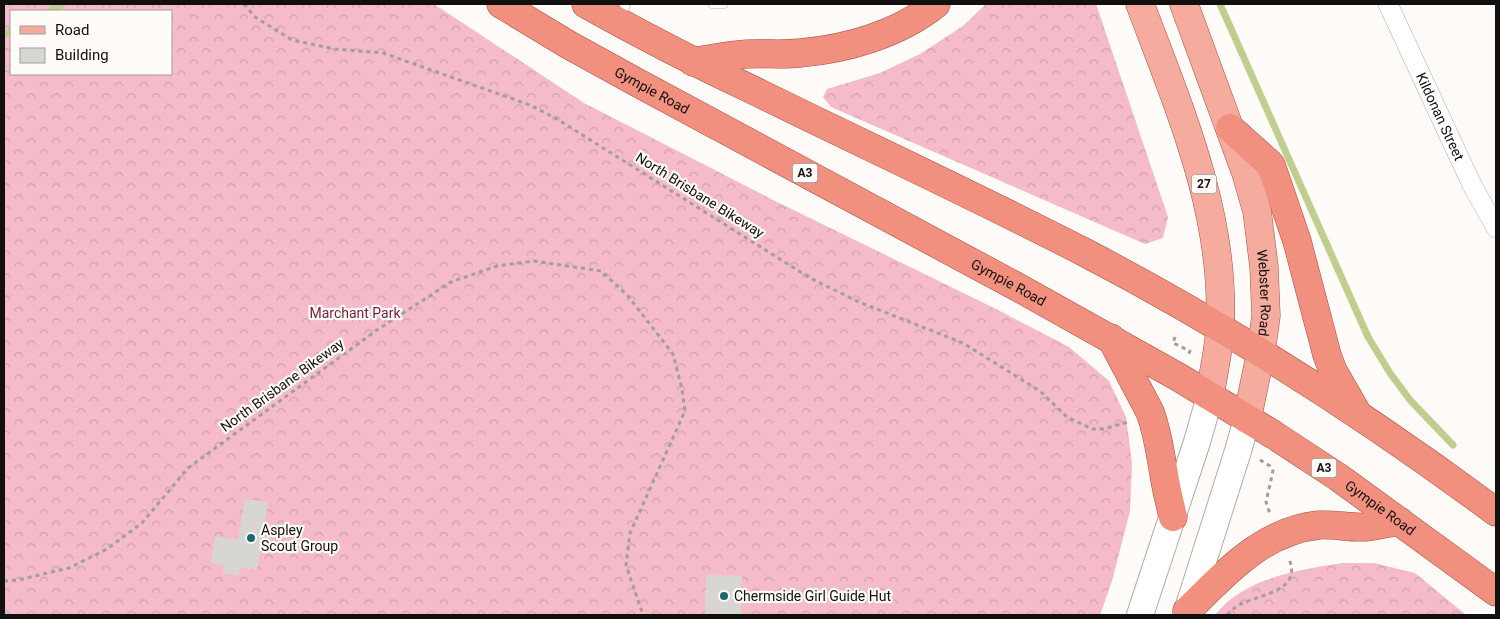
<svg xmlns="http://www.w3.org/2000/svg" width="1500" height="619" font-family="Roboto,sans-serif">
<defs>
<pattern id="forest-crowns" width="20" height="18" patternUnits="userSpaceOnUse" patternTransform="scale(1.25)"><rect width="20" height="18" fill="#f5bbc9"/><path d="M2 6a3 3 0 1 1 6 0M12 15a3 3 0 1 1 6 0" fill="none" stroke="#d1a0ab"/></pattern>
</defs>
<rect width="100%" height="100%" fill="#fefbf8"/>
<g fill="url(#forest-crowns)" fill-rule="evenodd">
<path d="M 4,4 L 434,4 L 584,103 L 775,201 L 992,307 L 1069,347 L 1109,381 L 1126,417 L 1132,463 L 1130,511 L 1112,581 L 1100,615 L 4,615 ZM 11,11 L 171,11 L 171,74 L 11,74 Z"/>
<path d="M 986,4 L 1096,4 L 1168,217 L 1163,238 L 1145,244 L 831,107 L 823,97 L 827,89 L 880,73 L 920,54 L 963,26 Z"/>
<path d="M 1342,563 L 1374,563 L 1415,573 L 1466,615 L 1215,615 C 1244,578 1298,570 1342,563 Z"/>
</g>
<g fill="none" stroke-linecap="round" stroke-linejoin="round">
<g stroke="#c0ce8d" stroke-width="7">
<path d="M 1220,4 L 1368,337 L 1390,373 L 1410,400 L 1453,445"/>
<path d="M 50,11 L 63,4"/>
<path d="M 4,34 L 11,32"/>
</g>
</g>
<g fill="#d8d6d3">
<path d="M 245,499 L 268,502 L 257,570 L 240,567 L 239,576 L 223,573 L 224,565 L 211,563 L 215,536 L 238,540 Z"/>
<path d="M 706,575 L 742,576 L 741,615 L 705,615 Z"/>
</g>
<g fill="none" stroke-linecap="round" stroke-linejoin="round">
<defs>
<g id="service">
<path d="M 713,4 L 723,4"/>
<path d="M 619,20 L 626,4"/>
</g>
<g id="minor">
<path id="s1" d="M 1388,4 L 1472,185 L 1496,228"/>
</g>
<g id="secondary">
<path d="M 1140,615 L 1197,442 L 1210,396"/>
<path d="M 1186,615 L 1238,451 L 1247,419"/>
</g>
<g id="primary">
<path d="M 1140,4 C 1179,108 1226,214 1220,328 C 1219,350 1213,373 1210,396"/>
<path id="s2" d="M 1184,4 L 1246,173 L 1257,211 L 1264,267 L 1266,316 L 1261,352 L 1247,419"/>
</g>
<g id="trunk">
<path id="s3" d="M 501,4 L 569,45 L 638,83 L 1021,289 L 1180,378 L 1274,435 L 1338,477 L 1496,592"/>
<path d="M 586,4 C 643,36 700,65 759,93 C 867,146 977,197 1084,252 C 1228,327 1365,415 1496,512"/>
<path d="M 693,62 C 711,59 729,55 747,54 C 765,53 782,55 800,53 C 847,49 899,34 936,4"/>
<path d="M 1230,128 L 1271,165 L 1297,241 L 1327,355 L 1333,371 L 1356,411"/>
<path d="M 1111,338 L 1150,412 C 1158,433 1160,453 1164,474 C 1166,489 1170,503 1173,517"/>
<path d="M 1187,611 C 1226,573 1262,531 1319,525 C 1335,524 1350,528 1365,527 C 1376,526 1388,523 1399,521"/>
</g>
</defs>
<use href="#service" stroke="#afaca9" stroke-width="10"/>
<use href="#minor" stroke="#afaca9" stroke-width="20"/>
<use href="#secondary" stroke="#afaca9" stroke-width="28"/>
<use href="#primary" stroke="#a15243" stroke-width="29"/>
<use href="#trunk" stroke="#a15243" stroke-width="29"/>
<g stroke="#a19e9c" stroke-width="3" stroke-dasharray="4 4" stroke-linecap="butt">
<path d="M 244,4 L 255,17 L 292,40 L 335,49 L 383,53 L 530,105 L 557,119 L 810,278 L 859,302 L 963,343 L 1040,391 L 1067,417 L 1092,429 L 1104,429 L 1128,422"/>
<path d="M 1175,337 L 1173,343 L 1190,351 L 1188,355"/>
<path d="M 1260,460 L 1270,466 L 1273,471 L 1266,502 L 1270,514"/>
<path d="M 4,581 L 18,580 L 69,568 L 107,549 L 142,523 L 188,468 L 377,330 L 451,282 L 497,266 L 534,261 L 601,271 L 628,296 L 673,354 L 682,389 L 685,411 L 630,533 L 626,565 L 643,615"/>
<path d="M 1227,615 C 1232,610 1236,606 1243,603 C 1263,594 1302,590 1289,559"/>
</g>
<use href="#service" stroke="#fff" stroke-width="9"/>
<use href="#minor" stroke="#fff" stroke-width="19"/>
<use href="#secondary" stroke="#fff" stroke-width="26"/>
<use href="#primary" stroke="#f5ac9f" stroke-width="28"/>
<use href="#trunk" stroke="#f2907f" stroke-width="28"/>
</g>
<g fill="#1d6870" stroke="#fefbf8" stroke-width="2">
<circle cx="251" cy="538" r="5"/>
<circle cx="724" cy="596" r="5"/>
</g>
<g text-anchor="middle" stroke-width="4.5" stroke-linejoin="round" paint-order="stroke">
<g fill="#fefbf8" stroke="#595655" stroke-width="1">
<rect x="792.5" y="163.5" width="25" height="19" rx="4"/>
<rect x="1191.5" y="174.5" width="25" height="19" rx="4"/>
<rect x="1311.5" y="458.5" width="25" height="19" rx="4"/>
</g>
<g font-size="12" font-weight="bold" fill="#12100f">
<text x="805" y="177">A3</text>
<text x="1204" y="188">27</text>
<text x="1324" y="472">A3</text>
</g>
<g font-size="14" fill="#12100f" stroke="#fefbf8">
<text dy="5" stroke="none"><textPath href="#s3" startOffset="174">Gympie Road</textPath></text>
<text dy="5" stroke="none"><textPath href="#s1" startOffset="124">Kildonan Street</textPath></text>
<text transform="translate(700 195) rotate(32)" y="5">North Brisbane Bikeway</text>
<text dy="5" stroke="none"><textPath href="#s3" startOffset="579">Gympie Road</textPath></text>
<text dy="5" stroke="none"><textPath href="#s2" startOffset="302">Webster Road</textPath></text>
<text transform="translate(282 385) rotate(-36)" y="5">North Brisbane Bikeway</text>
<text dy="5" stroke="none"><textPath href="#s3" startOffset="1014">Gympie Road</textPath></text>
</g>
<g font-size="14" fill="#711f3c" stroke="#fefbf8">
<text x="355" y="318">Marchant Park</text>
</g>
<g font-size="14" fill="#12100f" stroke="#fefbf8" text-anchor="start">
<text x="261" y="535">Aspley<tspan x="261" dy="16">Scout Group</tspan></text>
<text x="734" y="601">Chermside Girl Guide Hut</text>
</g>
</g>
<rect width="1500" height="619" fill="none" stroke="#12100f" stroke-width="10"/>
<rect x="10" y="10" width="162" height="65" fill="#fefbf8" stroke="#a09d9b"/>
<rect x="20" y="26" width="25" height="8" fill="#f5ac9f" stroke="#a09d9b"/>
<text x="55" y="35" font-size="15" fill="#12100f">Road</text>
<rect x="20" y="48" width="25" height="15" fill="#d8d6d3" stroke="#a09d9b"/>
<text x="55" y="60" font-size="15" fill="#12100f">Building</text>
</svg>
